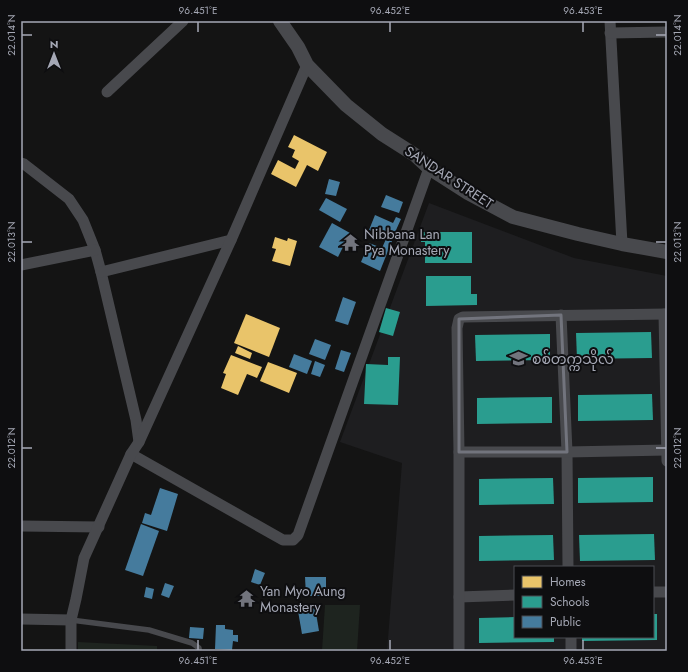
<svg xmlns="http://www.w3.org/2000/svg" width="688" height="672" font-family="Jost,'Noto Sans Myanmar',sans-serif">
<rect width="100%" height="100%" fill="#141414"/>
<path fill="#1e1e20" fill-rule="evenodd" d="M 429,203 L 574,258 L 667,276 L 667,651 L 387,651 L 402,463 L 340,442 ZM 515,567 L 653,567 L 653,637 L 515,637 Z"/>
<g fill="#1e241f">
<path d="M 325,605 L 360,605 L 357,651 L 322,651 Z"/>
<path d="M 78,642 L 157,646 L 157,651 L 78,651 Z"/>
</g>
<g fill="#e9c46a">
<path d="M 294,135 L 327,152 L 318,171 L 307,165 L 296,187 L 271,174 L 278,160 L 295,169 L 299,161 L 292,157 L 295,150 L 288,147 Z"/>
<path d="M 275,237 L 287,241 L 288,238 L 297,241 L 290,266 L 272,261 L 276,249 L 272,248 Z"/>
<path d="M 246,314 L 280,328 L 269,357 L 234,343 Z"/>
<path d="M 238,346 L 252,353 L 250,359 L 235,353 Z"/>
<path d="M 231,355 L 262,367 L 257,378 L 247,374 L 238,395 L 221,388 L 226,374 L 223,373 Z"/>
<path d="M 268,362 L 297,373 L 289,393 L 260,381 Z"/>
</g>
<g fill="#2a9d8f">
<path d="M 421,232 L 472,232 L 472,263 L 425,263 L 425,242 L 421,242 Z"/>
<path d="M 426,276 L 471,276 L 471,294 L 477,294 L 477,305 L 426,306 Z"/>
<path d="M 386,308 L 400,312 L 393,336 L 379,332 Z"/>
<path d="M 651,332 L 652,358 L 577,359 L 576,333 Z"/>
<path d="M 550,334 L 550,360 L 476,361 L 475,335 Z"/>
<path d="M 388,357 L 400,357 L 398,405 L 364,404 L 366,364 L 388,365 Z"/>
<path d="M 652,394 L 653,420 L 578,421 L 578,395 Z"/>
<path d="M 552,397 L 552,423 L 477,424 L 477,398 Z"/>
<path d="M 653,477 L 653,502 L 578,503 L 578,478 Z"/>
<path d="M 553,478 L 554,504 L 479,505 L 479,479 Z"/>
<path d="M 654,534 L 655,560 L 580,561 L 579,535 Z"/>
<path d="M 553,535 L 554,560 L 479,561 L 479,536 Z"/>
<path d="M 653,614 L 657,614 L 657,640 L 582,641 L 582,637 L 653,637 Z"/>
<path d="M 515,617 L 515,637 L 554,637 L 554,642 L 479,643 L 479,618 Z"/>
</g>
<g fill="#457b9d">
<path d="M 329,179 L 340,182 L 336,196 L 325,194 Z"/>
<path d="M 386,195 L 403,202 L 399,213 L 381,207 Z"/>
<path d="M 326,198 L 347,209 L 340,222 L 319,210 Z"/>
<path d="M 375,215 L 393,223 L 396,217 L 401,219 L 392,239 L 369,230 Z"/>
<path d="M 332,223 L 350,233 L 338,257 L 319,247 Z"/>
<path d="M 386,239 L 392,241 L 380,271 L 361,262 L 369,243 L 382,248 Z"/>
<path d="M 343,297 L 356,302 L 348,325 L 335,321 Z"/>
<path d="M 315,339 L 331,345 L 325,360 L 309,354 Z"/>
<path d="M 341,350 L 351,353 L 344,372 L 335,369 Z"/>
<path d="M 294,354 L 312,361 L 307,374 L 289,367 Z"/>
<path d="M 315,361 L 325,365 L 320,377 L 311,374 Z"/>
<path d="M 160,488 L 178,494 L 167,531 L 142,523 L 145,513 L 151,515 Z"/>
<path d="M 141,524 L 159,531 L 143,576 L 125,570 Z"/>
<path d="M 255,569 L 265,573 L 260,585 L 251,582 Z"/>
<path d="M 305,577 L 326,577 L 326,596 L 306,596 Z"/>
<path d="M 165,583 L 174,586 L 169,598 L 161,595 Z"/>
<path d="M 146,587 L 154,589 L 152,599 L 144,597 Z"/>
<path d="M 315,607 L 319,631 L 302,634 L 298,611 Z"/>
<path d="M 216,625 L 225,625 L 225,629 L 233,630 L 233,635 L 238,635 L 238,642 L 233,641 L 232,650 L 215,649 Z"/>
<path d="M 190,627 L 204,628 L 203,639 L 189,638 Z"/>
</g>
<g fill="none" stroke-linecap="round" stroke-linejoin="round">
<path stroke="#48494d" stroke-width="5.5" d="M 71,620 L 149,630 L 192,643 L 199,648 L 199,651"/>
<g stroke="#48494d" stroke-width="11">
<path d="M 610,21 L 622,244"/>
<path d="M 610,33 L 667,32"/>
<path d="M 107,92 L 183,21"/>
<path d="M 21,163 L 24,164 L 69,199 L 83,220 L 95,250 L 101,272 L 136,420 L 139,442"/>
<path d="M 21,265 L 95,250"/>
<path d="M 101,272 L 231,240"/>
<path d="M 664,314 L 667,461"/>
<path d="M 561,315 L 567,452 L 568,567"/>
<path d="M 459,452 L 567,452 L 667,450"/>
<path d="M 131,454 L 283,540 L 293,540 L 298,535 L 429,168"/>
<path d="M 21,526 L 99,527"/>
<path d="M 653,592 L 667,592"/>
<path d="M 459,597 L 515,595"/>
<path d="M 21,619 L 71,620"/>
<path d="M 571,637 L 571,651"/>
<path d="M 71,651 L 71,620 L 76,599 L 84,558 L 131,454 L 139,442 L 231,240 L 307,65"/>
<path d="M 459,651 L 459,452 L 457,328 L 459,319 L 463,317 L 667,314"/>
</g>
<path stroke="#48494d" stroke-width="14" d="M 280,21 L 298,47 L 307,65 L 346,105 L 382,134 L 415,155 L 429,168 L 468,193 L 513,217 L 578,234 L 622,244 L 667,252"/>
</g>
<path fill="none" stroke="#72747d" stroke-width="3" stroke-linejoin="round" d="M 561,315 L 567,452 L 459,452 L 459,319 Z"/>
<path fill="none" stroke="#a5a8b5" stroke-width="1.5" d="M 198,22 L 198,32M 390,22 L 390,32M 583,22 L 583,32M 22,35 L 32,35M 656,35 L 666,35M 22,242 L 32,242M 656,242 L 666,242M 22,448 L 32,448M 656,448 L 666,448M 198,640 L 198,650M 390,640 L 390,650M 583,640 L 583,650"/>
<defs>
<symbol id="temple-bare" viewBox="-9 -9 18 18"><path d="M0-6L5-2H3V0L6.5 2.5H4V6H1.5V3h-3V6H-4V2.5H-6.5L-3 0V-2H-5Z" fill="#72747d" stroke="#0e0e10" stroke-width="2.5" paint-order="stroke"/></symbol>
<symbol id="university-bare" viewBox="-9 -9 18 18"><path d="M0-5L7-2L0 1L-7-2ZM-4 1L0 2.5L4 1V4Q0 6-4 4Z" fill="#72747d" stroke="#0e0e10" stroke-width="2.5" paint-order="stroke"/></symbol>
</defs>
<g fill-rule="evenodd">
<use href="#temple-bare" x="338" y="230" width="25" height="25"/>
<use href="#university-bare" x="506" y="346" width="25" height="25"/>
<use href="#temple-bare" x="234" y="586" width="25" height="25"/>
</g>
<g text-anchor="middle" stroke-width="4" stroke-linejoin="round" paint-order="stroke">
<g font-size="14" fill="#a5a8b5" stroke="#0e0e10">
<text transform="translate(449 177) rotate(33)" y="5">SANDAR STREET</text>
</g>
<g font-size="14" fill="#a5a8b5" stroke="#0e0e10" text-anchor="start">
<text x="364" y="239">Nibbana Lan<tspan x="364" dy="16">Pya Monastery</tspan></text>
<text x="532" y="364">စစ်‌တက္ကသိုလ်</text>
<text x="260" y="596">Yan Myo Aung<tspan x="260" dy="16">Monastery</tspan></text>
</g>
</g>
<rect width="688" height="672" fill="none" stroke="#0e0e10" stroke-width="44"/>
<rect x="514" y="566" width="140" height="72" fill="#0e0e10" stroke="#4a4c52"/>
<rect x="522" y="576" width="20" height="12" fill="#e9c46a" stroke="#4a4c52"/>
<text x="550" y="586" font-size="12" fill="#a5a8b5">Homes</text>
<rect x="522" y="596" width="20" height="12" fill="#2a9d8f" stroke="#4a4c52"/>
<text x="550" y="606" font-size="12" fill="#a5a8b5">Schools</text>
<rect x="522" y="616" width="20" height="12" fill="#457b9d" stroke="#4a4c52"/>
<text x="550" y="626" font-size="12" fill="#a5a8b5">Public</text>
<g transform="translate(54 54)" stroke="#0e0e10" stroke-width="3" paint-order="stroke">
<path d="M0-3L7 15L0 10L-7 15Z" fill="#a5a8b5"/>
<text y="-6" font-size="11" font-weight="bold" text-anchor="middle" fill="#a5a8b5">N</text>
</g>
<rect x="22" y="22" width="644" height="628" fill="none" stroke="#a5a8b5" stroke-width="1.5"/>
<g font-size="10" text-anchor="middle" fill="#a5a8b5">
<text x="198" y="14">96.451°E</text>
<text x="390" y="14">96.452°E</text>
<text x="583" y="14">96.453°E</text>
<text transform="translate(11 35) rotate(-90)" y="4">22.014°N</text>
<text transform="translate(677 35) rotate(-90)" y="4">22.014°N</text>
<text transform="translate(11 242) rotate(-90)" y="4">22.013°N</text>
<text transform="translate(677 242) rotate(-90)" y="4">22.013°N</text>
<text transform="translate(11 448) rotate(-90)" y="4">22.012°N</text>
<text transform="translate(677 448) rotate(-90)" y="4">22.012°N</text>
<text x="198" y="664">96.451°E</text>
<text x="390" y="664">96.452°E</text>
<text x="583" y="664">96.453°E</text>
</g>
</svg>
